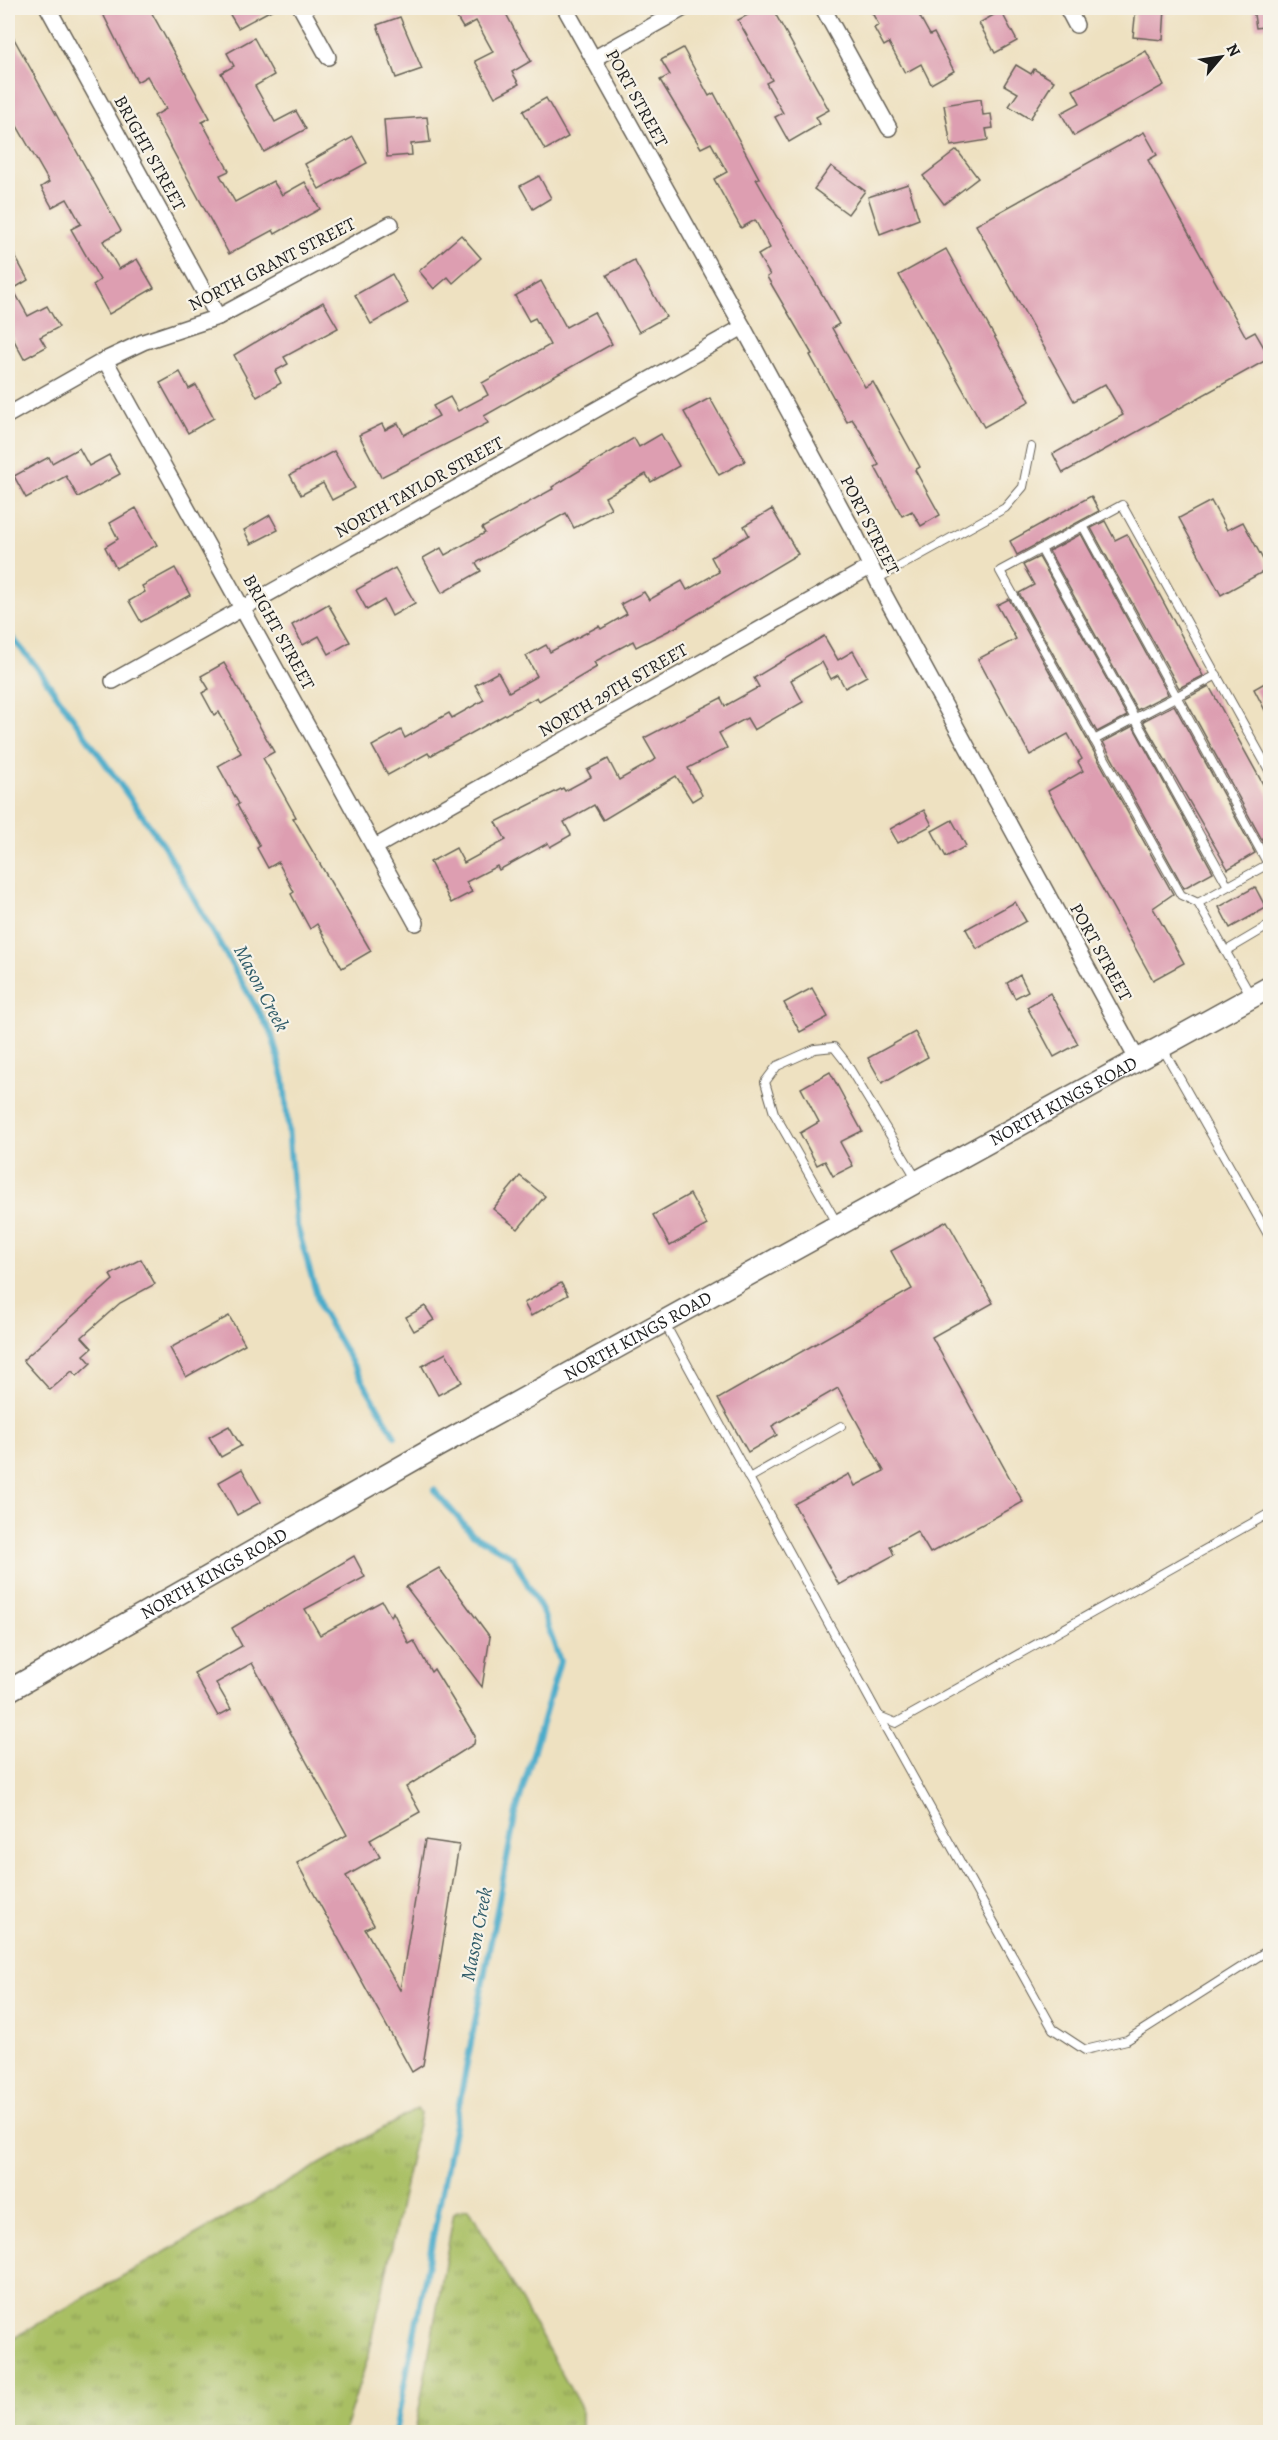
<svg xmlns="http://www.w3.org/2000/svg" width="1278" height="2440" font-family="Alegreya,serif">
<defs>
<pattern id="grass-tufts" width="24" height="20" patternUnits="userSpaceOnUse" patternTransform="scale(1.5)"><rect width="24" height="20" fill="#a9bf63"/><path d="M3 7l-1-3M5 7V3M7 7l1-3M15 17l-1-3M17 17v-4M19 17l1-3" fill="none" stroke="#899a51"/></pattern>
</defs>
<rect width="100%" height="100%" fill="#f7f3e8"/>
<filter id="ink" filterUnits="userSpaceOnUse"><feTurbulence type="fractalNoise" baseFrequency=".0167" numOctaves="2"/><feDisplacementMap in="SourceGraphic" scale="12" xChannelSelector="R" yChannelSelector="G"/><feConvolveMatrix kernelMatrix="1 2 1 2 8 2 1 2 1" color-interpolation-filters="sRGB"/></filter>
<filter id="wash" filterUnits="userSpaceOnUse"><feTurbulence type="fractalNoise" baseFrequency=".008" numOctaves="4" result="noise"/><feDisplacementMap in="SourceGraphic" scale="24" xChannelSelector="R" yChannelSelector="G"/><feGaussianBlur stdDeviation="1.35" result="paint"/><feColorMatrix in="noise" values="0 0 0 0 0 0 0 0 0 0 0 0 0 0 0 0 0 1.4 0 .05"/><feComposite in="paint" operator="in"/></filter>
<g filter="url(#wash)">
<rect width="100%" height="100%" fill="#eee1c1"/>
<g fill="url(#grass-tufts)" stroke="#626e40" stroke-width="1.5">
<path d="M 417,2109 L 420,2114 L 369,2354 L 344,2432 L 8,2432 L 8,2341 Z"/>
<path d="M 469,2208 L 581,2408 L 581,2432 L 415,2432 L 454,2212 Z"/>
</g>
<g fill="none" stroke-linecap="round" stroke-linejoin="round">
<g stroke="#4bacca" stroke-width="6">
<path d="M 8,633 L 36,666 L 164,846 L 272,1035 L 284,1080 L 296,1222 L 321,1310 L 395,1436"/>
<path d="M 395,2432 L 516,1812 L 560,1661 L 543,1613 L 513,1557 L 472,1534 L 434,1490"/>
</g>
</g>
<g id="blocks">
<g fill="#dd9eb1">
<path d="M 100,8 L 149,8 L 210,118 L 202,122 L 229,171 L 220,175 L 235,202 L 273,181 L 282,195 L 305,182 L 320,209 L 275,234 L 273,230 L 229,254 L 154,116 L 166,109 L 147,76 L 137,82 Z"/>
<path d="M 226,8 L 275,8 L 238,28 Z"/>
<path d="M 451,8 L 503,8 L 531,61 L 512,72 L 519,84 L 495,97 L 475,61 L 493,52 L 476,21 L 463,28 Z"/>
<path d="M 761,8 L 772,8 L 829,110 L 816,117 L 820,124 L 789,142 L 775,117 L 783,113 L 766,83 L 772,80 L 738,20 Z"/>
<path d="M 869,8 L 915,8 L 930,35 L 934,33 L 954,71 L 931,84 L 921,64 L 905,73 L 889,43 L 884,46 L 874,28 L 879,25 Z"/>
<path d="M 1136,8 L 1165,8 L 1163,40 L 1133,37 Z"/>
<path d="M 1253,8 L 1270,8 L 1270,26 L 1256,28 Z"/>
<path d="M 1001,11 L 1017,41 L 995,53 L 979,23 Z"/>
<path d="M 400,17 L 422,69 L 396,78 L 377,25 Z"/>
<path d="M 8,28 L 121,231 L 103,241 L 119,269 L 137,259 L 154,288 L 109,314 L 93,285 L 100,280 L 71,229 L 81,224 L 67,199 L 52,207 L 41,187 L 49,182 L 13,119 L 8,122 Z"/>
<path d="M 254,38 L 274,75 L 255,86 L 275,122 L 296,111 L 306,129 L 264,152 L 221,73 L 234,66 L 227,53 Z"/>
<path d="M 683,48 L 709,96 L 714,93 L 759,178 L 756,179 L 839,324 L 832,328 L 865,387 L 873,382 L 920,467 L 915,470 L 940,515 L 921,526 L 912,511 L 902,516 L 875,467 L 879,465 L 864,437 L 852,419 L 847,422 L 810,355 L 812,354 L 767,277 L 770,275 L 758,255 L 770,248 L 755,220 L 741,228 L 714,179 L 727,172 L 711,143 L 701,148 L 660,80 L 670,75 L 661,60 Z"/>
<path d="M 1146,51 L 1164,85 L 1074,136 L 1061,113 L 1080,103 L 1073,90 Z"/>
<path d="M 1016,65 L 1031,74 L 1034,69 L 1054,81 L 1030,119 L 1009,106 L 1018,93 L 1004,85 Z"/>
<path d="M 546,98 L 568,137 L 545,150 L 523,111 Z"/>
<path d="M 981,99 L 983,115 L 991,114 L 993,128 L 986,129 L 988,140 L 951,146 L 944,105 Z"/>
<path d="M 427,117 L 430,142 L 411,144 L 412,155 L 387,157 L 384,120 Z"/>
<path d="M 1144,132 L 1157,155 L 1148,160 L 1246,337 L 1255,332 L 1270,358 L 1063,473 L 1053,454 L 1123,415 L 1105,384 L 1074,401 L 976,225 Z"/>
<path d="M 353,137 L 367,163 L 319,189 L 305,164 Z"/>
<path d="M 957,150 L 978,178 L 944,204 L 923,176 Z"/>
<path d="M 831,166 L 865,191 L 848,214 L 814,189 Z"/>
<path d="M 539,176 L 551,198 L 533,209 L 520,186 Z"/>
<path d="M 908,184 L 919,219 L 880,234 L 868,197 Z"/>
<path d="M 461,235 L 481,258 L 453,283 L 448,277 L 434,289 L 419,271 Z"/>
<path d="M 8,243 L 28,280 L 13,289 L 28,316 L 47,306 L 59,327 L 40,337 L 46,347 L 24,359 L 8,329 Z"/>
<path d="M 946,249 L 1030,401 L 984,427 L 899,275 Z"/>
<path d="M 634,260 L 666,317 L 639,332 L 607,275 Z"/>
<path d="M 392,274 L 408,303 L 371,324 L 355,295 Z"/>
<path d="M 541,281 L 566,327 L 594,312 L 612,344 L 484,416 L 488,423 L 381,477 L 359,435 L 382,424 L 385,430 L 398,423 L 404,435 L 439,416 L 433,406 L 450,397 L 458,411 L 488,395 L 482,383 L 550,345 L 535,318 L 529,321 L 515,296 Z"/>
<path d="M 323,302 L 338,328 L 284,357 L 288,364 L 275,371 L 281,383 L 257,397 L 234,355 Z"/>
<path d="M 180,372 L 189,389 L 196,385 L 214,418 L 188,433 L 160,383 Z"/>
<path d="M 710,398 L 745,461 L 719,475 L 684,412 Z"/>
<path d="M 661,434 L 679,466 L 651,482 L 646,474 L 605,497 L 611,508 L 574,528 L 566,513 L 476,563 L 481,571 L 442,593 L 423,558 L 441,548 L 445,555 L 485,533 L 482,528 L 553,489 L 552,487 L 634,438 L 639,447 Z"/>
<path d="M 79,448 L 89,466 L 109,455 L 120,474 L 78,497 L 66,476 L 26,498 L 14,476 L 49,457 L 52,463 Z"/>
<path d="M 334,451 L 355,488 L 332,500 L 323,483 L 301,495 L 290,475 Z"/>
<path d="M 1091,496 L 1099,511 L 1017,555 L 1010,541 Z"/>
<path d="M 1211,501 L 1227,530 L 1243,522 L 1268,569 L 1221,595 L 1179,518 Z"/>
<path d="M 136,508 L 157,545 L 116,568 L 105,547 L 118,539 L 110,523 Z"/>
<path d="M 772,509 L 798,554 L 676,627 L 636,647 L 633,641 L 594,662 L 597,667 L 539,701 L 537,697 L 430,756 L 428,753 L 388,775 L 372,746 L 401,730 L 405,738 L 449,713 L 452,718 L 484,700 L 475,685 L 498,672 L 509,692 L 537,676 L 526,656 L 546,645 L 550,652 L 599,626 L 601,629 L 627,614 L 621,604 L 644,592 L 649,600 L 682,581 L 687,590 L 719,572 L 711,557 L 749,535 L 744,526 Z"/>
<path d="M 270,515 L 278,530 L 251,544 L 244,530 Z"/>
<path d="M 1105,521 L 1115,540 L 1127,534 L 1203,676 L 1179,688 L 1091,528 Z"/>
<path d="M 1081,534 L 1168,694 L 1137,710 L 1049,551 Z"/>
<path d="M 1039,557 L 1127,716 L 1097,732 L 1019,593 L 1034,585 L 1023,565 Z"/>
<path d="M 175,568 L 190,595 L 141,622 L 129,601 L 145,592 L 142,586 Z"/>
<path d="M 395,568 L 415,603 L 392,616 L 384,600 L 367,610 L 356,590 Z"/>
<path d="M 1009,599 L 1173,894 L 1153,908 L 1184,963 L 1153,980 L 1048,791 L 1083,771 L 1078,762 L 1082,759 L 1068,734 L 1030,755 L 978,659 L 1016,639 L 997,605 Z"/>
<path d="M 328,604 L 350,642 L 329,654 L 319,636 L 303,645 L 292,625 Z"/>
<path d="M 824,636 L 838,660 L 853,651 L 867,676 L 845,688 L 838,675 L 831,679 L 822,662 L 791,680 L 803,702 L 754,730 L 747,718 L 719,733 L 727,748 L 688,768 L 702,795 L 692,801 L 676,776 L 603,820 L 594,805 L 564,822 L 571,835 L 550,847 L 548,843 L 499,870 L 497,866 L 466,882 L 472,892 L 451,903 L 430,862 L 456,848 L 464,863 L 506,840 L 496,822 L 563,788 L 565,791 L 591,777 L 587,770 L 608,759 L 619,780 L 656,759 L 644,738 L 721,698 L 725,706 L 759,687 L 754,678 Z"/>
<path d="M 224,663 L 274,752 L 263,758 L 296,817 L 293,818 L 371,951 L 342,968 L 317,924 L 310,929 L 291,894 L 294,892 L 278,862 L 268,868 L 257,848 L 260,846 L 237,805 L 239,804 L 218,766 L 241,753 L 219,712 L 214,715 L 202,693 L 209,689 L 201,676 Z"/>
<path d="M 1270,680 L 1270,720 L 1254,689 Z"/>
<path d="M 1209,686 L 1270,797 L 1270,845 L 1266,847 L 1185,699 Z"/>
<path d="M 1174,705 L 1255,853 L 1228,869 L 1143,721 Z"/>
<path d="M 1133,726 L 1213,872 L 1184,888 L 1103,742 Z"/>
<path d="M 924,810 L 932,825 L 898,843 L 890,829 Z"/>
<path d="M 952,820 L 966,846 L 946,857 L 932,831 Z"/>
<path d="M 1255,887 L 1266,908 L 1230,928 L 1219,907 Z"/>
<path d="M 1015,902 L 1026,921 L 977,949 L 966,929 Z"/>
<path d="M 1020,975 L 1028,991 L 1015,998 L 1007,983 Z"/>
<path d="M 812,988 L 828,1017 L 800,1032 L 784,1003 Z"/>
<path d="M 1050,993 L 1078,1044 L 1054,1057 L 1027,1007 Z"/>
<path d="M 915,1032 L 928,1057 L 882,1083 L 868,1058 Z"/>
<path d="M 830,1072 L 862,1131 L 840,1142 L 853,1166 L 833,1176 L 825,1161 L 817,1165 L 800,1133 L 819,1122 L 801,1088 Z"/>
<path d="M 520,1176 L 545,1196 L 518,1229 L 493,1209 Z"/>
<path d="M 690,1194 L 707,1225 L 670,1246 L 653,1215 Z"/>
<path d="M 947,1221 L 993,1303 L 932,1337 L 1023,1502 L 930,1553 L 917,1531 L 890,1546 L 894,1555 L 839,1585 L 794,1504 L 849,1474 L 855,1486 L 884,1471 L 838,1388 L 772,1426 L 777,1435 L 748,1452 L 718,1399 L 912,1289 L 891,1251 Z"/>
<path d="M 141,1259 L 155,1284 L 120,1303 L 82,1337 L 92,1348 L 84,1355 L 91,1363 L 77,1376 L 72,1371 L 50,1390 L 23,1360 L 113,1280 L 110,1275 Z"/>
<path d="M 561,1283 L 568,1295 L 531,1316 L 524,1303 Z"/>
<path d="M 425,1306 L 434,1320 L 414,1331 L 406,1317 Z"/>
<path d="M 229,1316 L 245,1344 L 186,1377 L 170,1348 Z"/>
<path d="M 446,1353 L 462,1382 L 438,1395 L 422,1366 Z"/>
<path d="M 229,1426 L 241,1446 L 221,1457 L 209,1437 Z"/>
<path d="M 242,1469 L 261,1502 L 237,1515 L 219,1482 Z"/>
<path d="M 354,1556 L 365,1577 L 305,1609 L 320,1635 L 382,1601 L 391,1617 L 393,1612 L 409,1644 L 414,1641 L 431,1672 L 434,1669 L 475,1736 L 474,1744 L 406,1787 L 420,1812 L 370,1840 L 380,1857 L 346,1876 L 374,1925 L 365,1929 L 400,1990 L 425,1840 L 459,1845 L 423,2065 L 412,2072 L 297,1863 L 347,1835 L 252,1663 L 216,1683 L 231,1709 L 218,1716 L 194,1673 L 242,1646 L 232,1628 Z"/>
<path d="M 439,1568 L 490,1637 L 482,1687 L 406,1587 Z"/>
</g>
</g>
</g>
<g filter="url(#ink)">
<use href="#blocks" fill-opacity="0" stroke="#666156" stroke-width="1.5"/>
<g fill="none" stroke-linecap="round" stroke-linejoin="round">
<defs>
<g id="service">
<path d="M 1083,526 L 1268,864"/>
<path d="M 1041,549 L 1228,886"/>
<path d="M 877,579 L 1005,508 L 1023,487 L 1031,447"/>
<path d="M 1094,740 L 1217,675"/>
<path d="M 1198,903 L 1270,863"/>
<path d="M 1226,951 L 1270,925"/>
<path d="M 1251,996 L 1198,903 L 1181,895 L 1000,571 L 1122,505 L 1270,772"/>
<path d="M 1163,1049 L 1270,1238"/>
<path d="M 837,1223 L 774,1113 L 765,1082 L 777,1066 L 815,1049 L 834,1047 L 845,1061 L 918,1181"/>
<path d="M 664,1322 L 879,1716 L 896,1723 L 1270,1513"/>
<path d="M 749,1478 L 841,1426"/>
<path d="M 879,1716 L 1053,2029 L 1085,2050 L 1127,2040 L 1270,1949"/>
</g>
<g id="minor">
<path d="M 48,8 L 218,317"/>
<path d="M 301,8 L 328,57"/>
<path d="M 565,8 L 743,327 L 855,534 L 884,594 L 1138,1061"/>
<path d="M 823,8 L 889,128"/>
<path d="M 1067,8 L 1076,25"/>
<path d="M 593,59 L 684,8"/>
<path d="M 105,360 L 416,923"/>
<path d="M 8,415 L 105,360 L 143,342 L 218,317 L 391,224"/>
<path d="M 113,681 L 743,327"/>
<path d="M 375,847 L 870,567"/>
</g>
<g id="secondary">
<path id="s1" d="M 8,1691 L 436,1447 L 1270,987"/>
</g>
</defs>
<use href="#service" stroke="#666156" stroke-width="10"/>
<use href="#minor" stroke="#666156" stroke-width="18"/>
<use href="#secondary" stroke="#666156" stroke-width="24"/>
<use href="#service" stroke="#fff" stroke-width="8"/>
<use href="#minor" stroke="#fff" stroke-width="15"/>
<use href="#secondary" stroke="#fff" stroke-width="21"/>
</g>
</g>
<g text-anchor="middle" stroke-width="4.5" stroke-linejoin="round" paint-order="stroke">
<g font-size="18" fill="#1c1c1c" stroke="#f7f3e8">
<text transform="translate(637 98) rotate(61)" y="6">PORT STREET</text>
<text transform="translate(150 153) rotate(61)" y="6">BRIGHT STREET</text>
<text transform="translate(272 264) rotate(-27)" y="6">NORTH GRANT STREET</text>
<text transform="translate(419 487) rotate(-29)" y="6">NORTH TAYLOR STREET</text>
<text transform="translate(870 525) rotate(63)" y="6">PORT STREET</text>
<text transform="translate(279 632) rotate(61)" y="6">BRIGHT STREET</text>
<text transform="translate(613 690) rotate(-30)" y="6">NORTH 29TH STREET</text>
<text transform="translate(1101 952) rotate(61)" y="6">PORT STREET</text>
<text dy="6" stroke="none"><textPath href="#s1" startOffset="1209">NORTH KINGS ROAD</textPath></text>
<text dy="6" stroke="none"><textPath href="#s1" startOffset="723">NORTH KINGS ROAD</textPath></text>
<text dy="6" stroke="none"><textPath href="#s1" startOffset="237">NORTH KINGS ROAD</textPath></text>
</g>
<g font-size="20" font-style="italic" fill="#315d6a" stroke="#f7f3e8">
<text transform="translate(262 988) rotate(62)" y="7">Mason Creek</text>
<text transform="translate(476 1934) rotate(-79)" y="7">Mason Creek</text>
</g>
</g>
<rect width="1278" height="2440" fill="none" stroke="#f7f3e8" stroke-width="30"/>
<g transform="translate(1221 57) rotate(61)" stroke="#f7f3e8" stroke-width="4.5" paint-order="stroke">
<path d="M0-4.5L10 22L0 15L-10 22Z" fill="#1c1c1c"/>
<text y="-9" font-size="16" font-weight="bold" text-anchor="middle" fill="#1c1c1c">N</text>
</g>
</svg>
